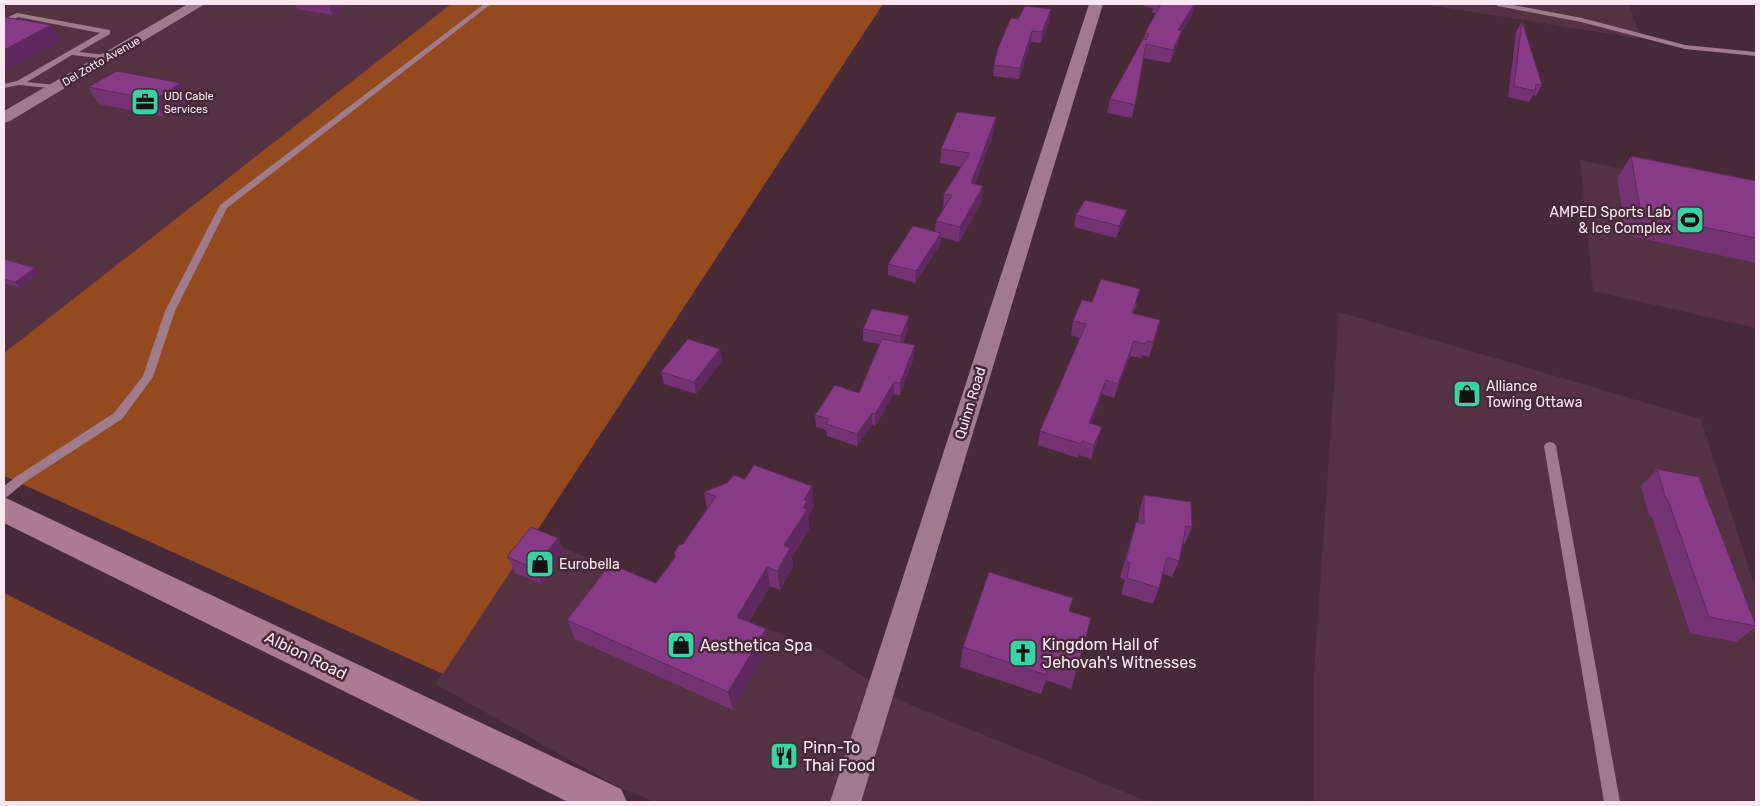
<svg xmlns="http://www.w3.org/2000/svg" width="1760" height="806" font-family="Rubik,sans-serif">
<rect width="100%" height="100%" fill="#472938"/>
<g fill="#553144">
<path d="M 4,4 L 451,4 L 4,353 Z"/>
<path d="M 1422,4 L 1629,4 L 1641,39 Z"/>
<path d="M 1580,160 L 1756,196 L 1756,328 L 1593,291 Z"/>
<path d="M 1339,312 L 1701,419 L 1756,591 L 1756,802 L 1314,802 L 1314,673 Z"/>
<path d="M 533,536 L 822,650 L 901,701 L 1149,802 L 656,802 L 618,787 L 435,684 Z"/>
</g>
<g fill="#944a1e">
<path d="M 451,4 L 883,4 L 443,674 L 4,476 L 4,353 Z"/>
<path d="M 4,593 L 422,802 L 4,802 Z"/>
</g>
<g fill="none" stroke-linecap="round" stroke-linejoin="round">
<g fill="#9f7b8c" fill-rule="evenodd">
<path d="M 484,4 L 491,4 L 227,208 L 175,311 L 153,377 L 122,419 L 25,482 L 8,496 L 4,498 L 4,486 L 17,476 L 114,413 L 143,376 L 165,311 L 220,205 Z"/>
<path d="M 1495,4 L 1508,4 L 1582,18 L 1685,45 L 1756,52 L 1756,56 L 1685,49 L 1581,22 L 1498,6 Z"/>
<path d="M 17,13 L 110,30 L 110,34 L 79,52 L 107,55 L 111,57 L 107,59 L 72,55 L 27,82 L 55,85 L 59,87 L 58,89 L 19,85 L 4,88 L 4,84 L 17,81 L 100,33 L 18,17 L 4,24 L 4,19 Z"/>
<path d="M 1550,442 L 1554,443 L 1556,446 L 1620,802 L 1604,802 L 1544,446 L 1546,443 Z"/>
</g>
<g fill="#9f7b8c" fill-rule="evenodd">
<path d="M 188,4 L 205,4 L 10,121 L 4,123 L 4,111 Z"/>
<path d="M 1089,4 L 1103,4 L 861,802 L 830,802 Z"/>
</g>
<path fill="#ab7b93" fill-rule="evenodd" d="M 4,497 L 621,789 L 627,802 L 568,802 L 4,523 Z"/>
</g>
<g fill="#743373">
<path d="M 295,4 L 349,4 L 332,15 L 297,9 Z"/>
<path d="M 1145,4 L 1195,4 L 1193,13 L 1181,33 L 1178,43 L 1170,63 L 1143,58 L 1132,118 L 1107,113 L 1110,99 L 1144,39 L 1145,33 L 1156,13 L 1152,13 L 1153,8 L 1144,6 Z"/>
<path d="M 1018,19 L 1050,20 L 1041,43 L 1031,42 L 1019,79 L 993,76 L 994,65 Z"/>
<path d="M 1522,21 L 1542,85 L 1536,96 L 1533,95 L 1529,102 L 1508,97 L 1516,32 Z"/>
<path d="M 181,83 L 190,100 L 164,117 L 99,104 L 88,87 Z"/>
<path d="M 996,117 L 994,132 L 975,184 L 983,186 L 982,201 L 959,242 L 941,237 L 940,245 L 915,283 L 888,275 L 888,264 L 935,232 L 936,221 L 944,208 L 943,208 L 944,194 L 961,167 L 940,163 L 941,149 Z"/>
<path d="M 1631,156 L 1756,181 L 1756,263 L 1626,235 L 1617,178 Z"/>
<path d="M 1076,215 L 1124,222 L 1116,238 L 1074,227 Z"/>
<path d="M 4,259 L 40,274 L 20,288 L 4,283 Z"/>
<path d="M 1137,304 L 1133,314 L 1160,320 L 1156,335 L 1149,357 L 1143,355 L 1141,358 L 1130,356 L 1114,398 L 1102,394 L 1091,424 L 1098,441 L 1091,459 L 1079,455 L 1078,458 L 1038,445 L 1040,431 L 1080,338 L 1071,335 L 1073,321 Z"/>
<path d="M 908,328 L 903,343 L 914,357 L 900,395 L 894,394 L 875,426 L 872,425 L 857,446 L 827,436 L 826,430 L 816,427 L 815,415 L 859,393 L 879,344 L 863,341 L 863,329 Z"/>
<path d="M 720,349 L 722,361 L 696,394 L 664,384 L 661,372 Z"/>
<path d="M 1657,469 L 1756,627 L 1736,642 L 1690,633 L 1652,517 L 1649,516 L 1641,486 Z"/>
<path d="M 704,492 L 814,506 L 809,515 L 809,529 L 792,557 L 793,567 L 780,590 L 770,586 L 749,622 L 769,647 L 733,710 L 575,639 L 567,620 L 656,583 L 675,557 L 674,553 L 683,544 L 707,509 Z"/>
<path d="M 1144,495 L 1192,527 L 1185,544 L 1183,543 L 1179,561 L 1172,577 L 1163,574 L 1159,588 L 1153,604 L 1121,594 L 1125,580 L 1120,577 L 1136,522 L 1138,523 L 1139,512 Z"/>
<path d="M 558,538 L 565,554 L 542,584 L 515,573 L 507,557 Z"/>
<path d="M 1069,612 L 1077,669 L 1071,689 L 1046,680 L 1041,694 L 960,667 L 963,647 Z"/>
</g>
<g fill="#5e295e">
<path d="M 328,4 L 349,4 L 332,15 Z"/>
<path d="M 1194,4 L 1195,4 L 1193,13 L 1181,33 L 1178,43 L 1170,63 L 1178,30 Z"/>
<path d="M 1051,9 L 1050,20 L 1041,43 L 1042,32 Z"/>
<path d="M 51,25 L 61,41 L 4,72 L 4,50 Z"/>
<path d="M 1032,31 L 1031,42 L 1019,79 L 1020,68 Z"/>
<path d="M 181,83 L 190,100 L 164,117 L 154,100 Z"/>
<path d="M 996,117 L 994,132 L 970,198 L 971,183 Z"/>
<path d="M 983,186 L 982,201 L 959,242 L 960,227 Z"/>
<path d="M 1127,210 L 1124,222 L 1116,238 L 1119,226 Z"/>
<path d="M 941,233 L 940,245 L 915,283 L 916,271 Z"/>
<path d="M 35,268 L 40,274 L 20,288 L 15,282 Z"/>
<path d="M 909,316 L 908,328 L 900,348 L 901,336 Z"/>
<path d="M 1134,341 L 1130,356 L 1114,398 L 1118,384 Z"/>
<path d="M 915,345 L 914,357 L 900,395 L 900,383 Z"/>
<path d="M 720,349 L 722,361 L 696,394 L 694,382 Z"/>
<path d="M 1106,380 L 1102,394 L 1086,438 L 1089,423 Z"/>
<path d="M 894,382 L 894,394 L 875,426 L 875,414 Z"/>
<path d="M 872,413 L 872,425 L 857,446 L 857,434 Z"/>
<path d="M 1102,427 L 1098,441 L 1091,459 L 1094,445 Z"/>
<path d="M 812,486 L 814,506 L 809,515 L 809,529 L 792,557 L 793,567 L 780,590 L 777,571 L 784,545 L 803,508 L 804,500 Z"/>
<path d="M 558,538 L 565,554 L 542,584 L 534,568 Z"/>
<path d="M 767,567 L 770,586 L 741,635 L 737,617 Z"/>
<path d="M 766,629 L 769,647 L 733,710 L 728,692 Z"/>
</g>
<g fill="#873b86" stroke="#5e295e">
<path d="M 1161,4 L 1194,4 L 1178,30 L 1182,30 L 1173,50 L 1146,44 L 1135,105 L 1110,99 L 1143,39 L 1146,40 L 1149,34 L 1145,33 Z"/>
<path d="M 1025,6 L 1051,9 L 1042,32 L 1032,31 L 1020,68 L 994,65 L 998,48 L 1011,18 L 1018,19 Z"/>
<path d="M 4,17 L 51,25 L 4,50 Z"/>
<path d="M 1522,21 L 1542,85 L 1536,84 L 1535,91 L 1514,86 Z"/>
<path d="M 117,71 L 181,83 L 154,100 L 88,87 Z"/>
<path d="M 957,112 L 996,117 L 971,183 L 983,186 L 960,227 L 936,221 L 952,195 L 944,194 L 970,153 L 941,149 Z"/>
<path d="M 1631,156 L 1756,181 L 1756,238 L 1641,214 Z"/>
<path d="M 1085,200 L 1127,210 L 1119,226 L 1076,215 Z"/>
<path d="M 913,226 L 941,233 L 916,271 L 888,264 Z"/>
<path d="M 4,259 L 35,268 L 15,282 L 4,279 Z"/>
<path d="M 1101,279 L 1140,289 L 1132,313 L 1160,320 L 1153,342 L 1147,341 L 1145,344 L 1134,341 L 1118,384 L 1106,380 L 1089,423 L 1102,427 L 1094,445 L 1082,441 L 1081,444 L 1040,431 L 1086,324 L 1073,321 L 1082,300 L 1092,302 Z"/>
<path d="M 872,309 L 909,316 L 901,336 L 863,329 Z"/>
<path d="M 688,339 L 720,349 L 694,382 L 661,372 Z"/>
<path d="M 882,339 L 915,345 L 900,383 L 894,382 L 875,414 L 872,413 L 857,434 L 826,424 L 829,419 L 815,415 L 835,385 L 859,393 Z"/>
<path d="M 754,465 L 812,486 L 804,500 L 807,501 L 803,508 L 807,510 L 784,545 L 790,548 L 777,571 L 767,567 L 737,617 L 766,629 L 728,692 L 567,620 L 610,564 L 656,583 L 676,556 L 674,553 L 679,545 L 683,544 L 716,496 L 704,492 L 727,483 L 734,475 L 745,479 Z"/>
<path d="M 1657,469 L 1699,477 L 1756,626 L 1709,617 L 1668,500 L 1666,499 Z"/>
<path d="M 1144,495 L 1191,502 L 1192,527 L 1186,526 L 1179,561 L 1167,557 L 1159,588 L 1127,578 L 1130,563 L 1126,561 L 1136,522 L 1144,524 Z"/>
<path d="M 531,527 L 558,538 L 534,568 L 507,557 Z"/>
<path d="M 989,572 L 1073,598 L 1069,611 L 1091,618 L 1077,669 L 1051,660 L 1046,675 L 963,647 Z"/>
</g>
<defs>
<symbol id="office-square" viewBox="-11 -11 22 22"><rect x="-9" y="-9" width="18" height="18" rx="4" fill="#37d4a6" stroke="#472938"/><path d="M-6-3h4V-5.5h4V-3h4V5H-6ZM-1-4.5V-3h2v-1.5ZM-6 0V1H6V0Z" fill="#111"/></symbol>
<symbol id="stadium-square" viewBox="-11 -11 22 22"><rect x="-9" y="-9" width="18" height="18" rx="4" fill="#37d4a6" stroke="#472938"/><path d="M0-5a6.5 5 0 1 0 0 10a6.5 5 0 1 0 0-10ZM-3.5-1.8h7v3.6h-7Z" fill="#111"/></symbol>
<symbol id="shop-square" viewBox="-11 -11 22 22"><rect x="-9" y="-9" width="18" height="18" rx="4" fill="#37d4a6" stroke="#472938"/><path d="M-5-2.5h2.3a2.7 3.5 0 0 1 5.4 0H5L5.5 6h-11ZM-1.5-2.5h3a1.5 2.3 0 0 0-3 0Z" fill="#111"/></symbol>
<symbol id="church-square" viewBox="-11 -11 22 22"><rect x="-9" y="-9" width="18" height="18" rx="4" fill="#37d4a6" stroke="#472938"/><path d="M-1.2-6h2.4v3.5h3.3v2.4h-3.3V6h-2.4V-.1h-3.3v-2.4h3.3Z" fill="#111"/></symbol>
<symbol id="restaurant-square" viewBox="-11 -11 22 22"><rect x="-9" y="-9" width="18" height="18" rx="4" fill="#37d4a6" stroke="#472938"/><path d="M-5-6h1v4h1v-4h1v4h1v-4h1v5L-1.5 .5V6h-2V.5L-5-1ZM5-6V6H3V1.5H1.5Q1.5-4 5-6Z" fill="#111"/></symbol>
</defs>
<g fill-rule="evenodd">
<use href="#office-square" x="129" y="86" width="32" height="32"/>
<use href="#stadium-square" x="1674" y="204" width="32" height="32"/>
<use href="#shop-square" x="1451" y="378" width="32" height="32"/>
<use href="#shop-square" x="524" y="548" width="32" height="32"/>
<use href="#shop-square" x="665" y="629" width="32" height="32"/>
<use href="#church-square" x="1007" y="637" width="32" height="32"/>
<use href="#restaurant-square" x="768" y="740" width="32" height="32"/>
</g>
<g text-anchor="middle" stroke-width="5" stroke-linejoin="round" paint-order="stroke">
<g font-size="11" fill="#fce7f0" stroke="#472938">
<text transform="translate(101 61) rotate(-30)" y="4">Del Zotto Avenue</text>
</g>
<g font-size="11" fill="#fce7f0" stroke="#472938" text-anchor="start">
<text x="164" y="100">UDI Cable<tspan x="164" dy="13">Services</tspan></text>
</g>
<g font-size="14" fill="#fce7f0" stroke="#472938" text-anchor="start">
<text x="1671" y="217" text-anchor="end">AMPED Sports Lab<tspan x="1671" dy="16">&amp; Ice Complex</tspan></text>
<text x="1486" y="391">Alliance<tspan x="1486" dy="16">Towing Ottawa</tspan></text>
<text x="559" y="569">Eurobella</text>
</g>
<g font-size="14" fill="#fce7f0" stroke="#472938">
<text transform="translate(970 403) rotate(-73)" y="5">Quinn Road</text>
</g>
<g font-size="16" fill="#fce7f0" stroke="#472938" text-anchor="start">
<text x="1042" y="650">Kingdom Hall of<tspan x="1042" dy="18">Jehovah's Witnesses</tspan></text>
<text x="700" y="651">Aesthetica Spa</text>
<text x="803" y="753">Pinn-To<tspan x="803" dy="18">Thai Food</tspan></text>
</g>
<g font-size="16" fill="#fce7f0" stroke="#472938">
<text transform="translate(306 655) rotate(26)" y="6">Albion Road</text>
</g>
</g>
<rect width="1760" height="806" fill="none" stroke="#fce7f0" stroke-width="10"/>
</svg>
